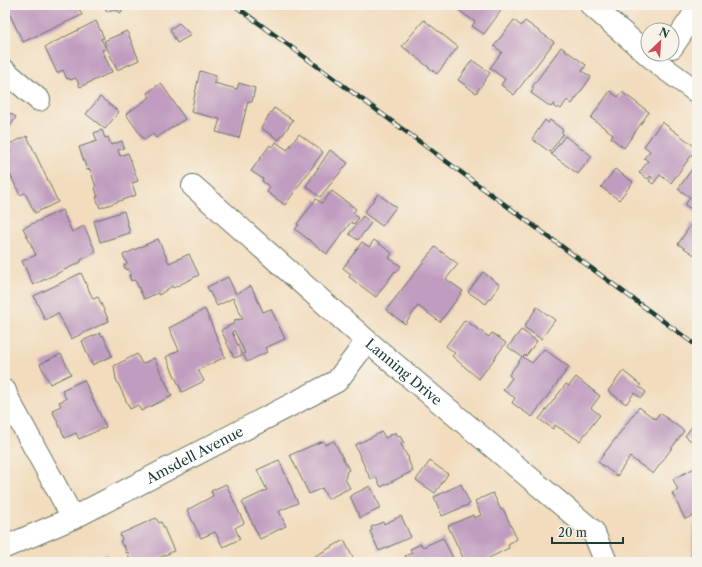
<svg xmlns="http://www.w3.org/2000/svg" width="702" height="567" font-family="'Libre Caslon Text',serif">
<rect width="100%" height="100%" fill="#f7f3e8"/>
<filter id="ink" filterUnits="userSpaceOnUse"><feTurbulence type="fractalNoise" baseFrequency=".025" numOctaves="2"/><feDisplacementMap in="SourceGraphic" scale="8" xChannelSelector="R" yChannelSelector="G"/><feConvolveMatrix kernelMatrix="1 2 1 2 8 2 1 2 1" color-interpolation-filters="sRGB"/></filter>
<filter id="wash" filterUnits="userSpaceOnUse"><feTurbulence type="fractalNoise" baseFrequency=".012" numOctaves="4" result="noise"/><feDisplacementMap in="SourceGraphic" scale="16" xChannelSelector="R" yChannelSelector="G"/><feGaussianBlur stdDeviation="0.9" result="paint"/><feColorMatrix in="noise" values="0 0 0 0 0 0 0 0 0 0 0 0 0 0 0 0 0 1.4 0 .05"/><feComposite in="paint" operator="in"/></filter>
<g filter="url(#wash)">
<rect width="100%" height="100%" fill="#f2dcbd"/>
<g id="blocks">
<g fill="#c09cc0">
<path d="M 5,5 L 77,5 L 82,15 L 23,42 Z"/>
<path d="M 104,5 L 128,5 L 121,8 L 122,12 L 120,13 L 118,10 L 114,11 L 113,9 L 107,12 Z"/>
<path d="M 460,5 L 505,5 L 484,34 L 472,26 L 475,22 L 457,9 Z"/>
<path d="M 424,20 L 458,47 L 437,74 L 402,46 Z"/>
<path d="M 514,20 L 521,26 L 525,21 L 554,42 L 514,95 L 501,85 L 505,79 L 490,68 L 502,52 L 494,46 Z"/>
<path d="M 96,21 L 104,38 L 101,39 L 106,49 L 102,50 L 112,72 L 80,87 L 76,78 L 70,80 L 69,78 L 67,79 L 63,70 L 57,73 L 45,47 Z"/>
<path d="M 179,23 L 191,35 L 177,43 L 170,29 Z"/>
<path d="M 127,31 L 139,60 L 117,70 L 104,41 Z"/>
<path d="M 561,47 L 586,65 L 582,71 L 591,77 L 572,104 L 567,100 L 561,109 L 558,107 L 557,109 L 553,106 L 554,103 L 551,107 L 531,93 L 534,88 L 532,87 Z"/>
<path d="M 472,60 L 490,73 L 476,93 L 458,80 Z"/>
<path d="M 200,71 L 216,76 L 214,83 L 237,89 L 239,83 L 255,88 L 252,102 L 248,101 L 239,138 L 216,132 L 220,119 L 191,112 Z"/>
<path d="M 161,83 L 185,119 L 156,138 L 153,134 L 144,140 L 126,114 L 150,97 L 147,93 Z"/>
<path d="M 610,91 L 618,97 L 622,92 L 649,112 L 624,148 L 611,138 L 613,134 L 591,118 Z"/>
<path d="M 100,97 L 119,112 L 105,129 L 86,114 Z"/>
<path d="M 274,108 L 293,120 L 279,140 L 261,128 Z"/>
<path d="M 5,110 L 16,117 L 5,135 Z"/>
<path d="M 545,120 L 548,123 L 550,120 L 563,130 L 562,132 L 563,134 L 550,152 L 532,139 Z"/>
<path d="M 662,122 L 697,148 L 671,183 L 660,175 L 653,184 L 649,181 L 652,177 L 650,176 L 648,179 L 639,173 L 648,161 L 644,158 L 650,151 L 644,146 Z"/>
<path d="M 102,130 L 105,138 L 108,137 L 111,145 L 122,141 L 124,148 L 118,150 L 120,156 L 128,153 L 138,181 L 132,183 L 136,195 L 100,208 L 96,197 L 98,197 L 95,188 L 96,187 L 90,169 L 87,170 L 79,147 L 97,141 L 94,133 Z"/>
<path d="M 299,134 L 323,152 L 285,205 L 267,192 L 270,187 L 262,181 L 263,179 L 251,171 L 270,145 L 273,147 L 276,142 L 287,150 Z"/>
<path d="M 27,136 L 58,202 L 35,213 L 25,193 L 20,195 L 7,168 L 9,167 L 5,160 L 5,156 L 11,153 L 7,145 Z"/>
<path d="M 565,136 L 592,156 L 578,174 L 551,154 Z"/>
<path d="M 330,150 L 348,163 L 320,197 L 306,186 Z"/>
<path d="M 697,162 L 697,213 L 685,205 L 690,197 L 678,189 Z"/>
<path d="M 615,169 L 633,182 L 619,200 L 601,187 Z"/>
<path d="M 332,191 L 356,209 L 353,213 L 358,218 L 354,224 L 351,222 L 327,254 L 295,229 L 299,225 L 297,224 L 316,199 L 322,203 Z"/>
<path d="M 378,194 L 396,207 L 382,226 L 364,213 Z"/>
<path d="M 62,210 L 72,232 L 84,226 L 96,252 L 81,260 L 81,262 L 33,285 L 22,261 L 36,255 L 23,228 Z"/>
<path d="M 124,211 L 130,233 L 100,242 L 94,221 Z"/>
<path d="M 363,216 L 371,223 L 358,240 L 349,234 Z"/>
<path d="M 692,223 L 697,227 L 696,256 L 678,244 Z"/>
<path d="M 158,239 L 169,263 L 189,254 L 199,275 L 173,288 L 172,286 L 159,295 L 158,293 L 144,299 L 136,282 L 134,280 L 131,281 L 129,275 L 131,275 L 129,269 L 126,270 L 124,265 L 127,264 L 123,255 Z"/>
<path d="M 374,240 L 392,253 L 389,258 L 401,266 L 397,272 L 395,271 L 376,297 L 349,277 L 351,274 L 343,268 L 362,242 L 369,247 Z"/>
<path d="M 435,247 L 458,264 L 446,279 L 463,291 L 440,322 L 418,306 L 405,324 L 386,310 Z"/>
<path d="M 483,272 L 500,285 L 486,304 L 468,292 Z"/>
<path d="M 81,273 L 93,299 L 98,297 L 109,321 L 71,339 L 58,313 L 45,320 L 34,296 Z"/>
<path d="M 228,277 L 236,294 L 251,286 L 263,312 L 271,309 L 285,339 L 265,348 L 267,352 L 247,362 L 243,354 L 245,353 L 234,330 L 232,332 L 242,355 L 234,358 L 221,330 L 235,323 L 234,320 L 243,319 L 233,298 L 217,306 L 207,287 Z"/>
<path d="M 537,307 L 555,320 L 541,339 L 524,327 Z"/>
<path d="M 205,309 L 225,357 L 198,370 L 204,381 L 182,392 L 166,357 L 179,350 L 169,328 Z"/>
<path d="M 465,320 L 489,337 L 492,333 L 506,343 L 479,379 L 452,356 L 455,353 L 446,346 Z"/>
<path d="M 521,330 L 537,341 L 526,356 L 525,355 L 523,357 L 532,363 L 544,349 L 569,367 L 532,417 L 512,403 L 515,398 L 503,390 L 512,378 L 509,375 L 522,357 L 508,347 Z"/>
<path d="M 100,333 L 101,336 L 103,335 L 112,356 L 92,365 L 82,341 Z"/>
<path d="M 61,354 L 71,374 L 50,384 L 40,364 Z"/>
<path d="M 137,354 L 142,364 L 154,358 L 172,396 L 141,411 L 138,405 L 130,409 L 116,379 L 114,366 Z"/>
<path d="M 623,371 L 641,385 L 639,387 L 646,392 L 641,398 L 634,393 L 626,404 L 608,391 Z"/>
<path d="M 576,377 L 600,396 L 591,408 L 600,415 L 580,441 L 555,425 L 553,429 L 539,419 L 566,384 L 569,386 Z"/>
<path d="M 84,380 L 106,427 L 79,439 L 76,433 L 65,438 L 52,410 L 61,406 L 59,402 L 66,399 L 62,390 Z"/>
<path d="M 639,407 L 655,419 L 660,413 L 684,431 L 653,474 L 630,457 L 617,476 L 598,462 Z"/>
<path d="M 697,420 L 697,445 L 685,436 Z"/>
<path d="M 382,432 L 385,438 L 396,432 L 398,437 L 400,436 L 404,443 L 401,444 L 407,456 L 408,456 L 409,462 L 413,471 L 381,487 L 376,477 L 371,479 L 367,472 L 355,445 Z"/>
<path d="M 323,441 L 325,445 L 334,441 L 349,470 L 347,471 L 345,479 L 350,488 L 328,499 L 322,488 L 309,494 L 290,455 Z"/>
<path d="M 279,460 L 298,503 L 279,511 L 286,526 L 260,539 L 242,502 L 267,490 L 257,470 Z"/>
<path d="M 430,461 L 448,474 L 435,493 L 416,480 Z"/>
<path d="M 697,467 L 697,514 L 685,519 L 672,493 L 678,490 L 673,479 Z"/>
<path d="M 226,484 L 244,523 L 235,528 L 240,539 L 223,547 L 215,532 L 201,538 L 187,510 L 213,496 L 211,491 Z"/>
<path d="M 461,484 L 470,504 L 442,516 L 434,497 Z"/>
<path d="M 370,486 L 381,508 L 360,518 L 350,496 Z"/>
<path d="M 493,493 L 501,510 L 503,509 L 517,539 L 508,544 L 509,548 L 487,559 L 486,562 L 465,562 L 448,526 L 473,515 L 474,518 L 481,515 L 475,501 Z"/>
<path d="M 401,516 L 411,537 L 379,551 L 370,531 L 372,530 L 371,527 L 383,522 L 384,524 Z"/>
<path d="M 156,518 L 159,523 L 161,522 L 163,526 L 174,551 L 157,559 L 159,562 L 130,562 L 128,552 L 126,553 L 124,545 L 123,547 L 120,541 L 122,540 L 120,534 Z"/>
<path d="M 693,525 L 697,526 L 697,560 L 692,560 Z"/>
<path d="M 443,538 L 455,562 L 408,562 L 405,556 L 412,553 L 410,549 L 421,544 L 423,547 Z"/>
<path d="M 344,540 L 355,562 L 309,562 L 308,560 Z"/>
<path d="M 107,556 L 109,562 L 95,562 Z"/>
</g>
</g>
</g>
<g filter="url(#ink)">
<use href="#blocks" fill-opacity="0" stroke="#697564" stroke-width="1"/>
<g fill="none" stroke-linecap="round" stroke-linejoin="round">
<defs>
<g id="minor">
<path d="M 591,5 L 660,65 L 697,92"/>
<path d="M 672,47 L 697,10"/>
<path d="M 5,71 L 39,100"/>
<path id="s1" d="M 193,186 L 367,341 L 593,531 L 606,562"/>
<path d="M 5,391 L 7,397 L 73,518"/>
<path id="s2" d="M 5,547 L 73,518 L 337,381 L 367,341"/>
</g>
</defs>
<use href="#minor" stroke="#697564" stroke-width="24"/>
<use href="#minor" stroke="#fff" stroke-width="22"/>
<defs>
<path id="rail" d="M 234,5 L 697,346"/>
</defs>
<use href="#rail" stroke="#1f3d34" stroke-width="4.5"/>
<use href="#rail" stroke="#f7f3e8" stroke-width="3" stroke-dasharray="9" stroke-linecap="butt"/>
</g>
</g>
<g text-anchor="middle" stroke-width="3.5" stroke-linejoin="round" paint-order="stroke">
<g font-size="14" fill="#1f3d34" stroke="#f7f3e8">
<text dy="5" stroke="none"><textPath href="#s1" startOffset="281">Lanning Drive</textPath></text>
<text dy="5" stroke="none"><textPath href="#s2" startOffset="211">Amsdell Avenue</textPath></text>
</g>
</g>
<rect width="702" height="567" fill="none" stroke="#f7f3e8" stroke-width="20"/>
<g transform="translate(660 42) rotate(25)"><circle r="19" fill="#f7f3e8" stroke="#a1aaa0"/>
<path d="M0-3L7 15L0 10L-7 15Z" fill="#d1495b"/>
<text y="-6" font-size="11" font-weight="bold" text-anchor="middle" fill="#1f3d34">N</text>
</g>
<path d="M552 537v6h71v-6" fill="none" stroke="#1f3d34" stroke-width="2"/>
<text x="558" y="537" font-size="12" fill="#1f3d34" stroke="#f7f3e8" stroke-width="3" paint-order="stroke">20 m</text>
</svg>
